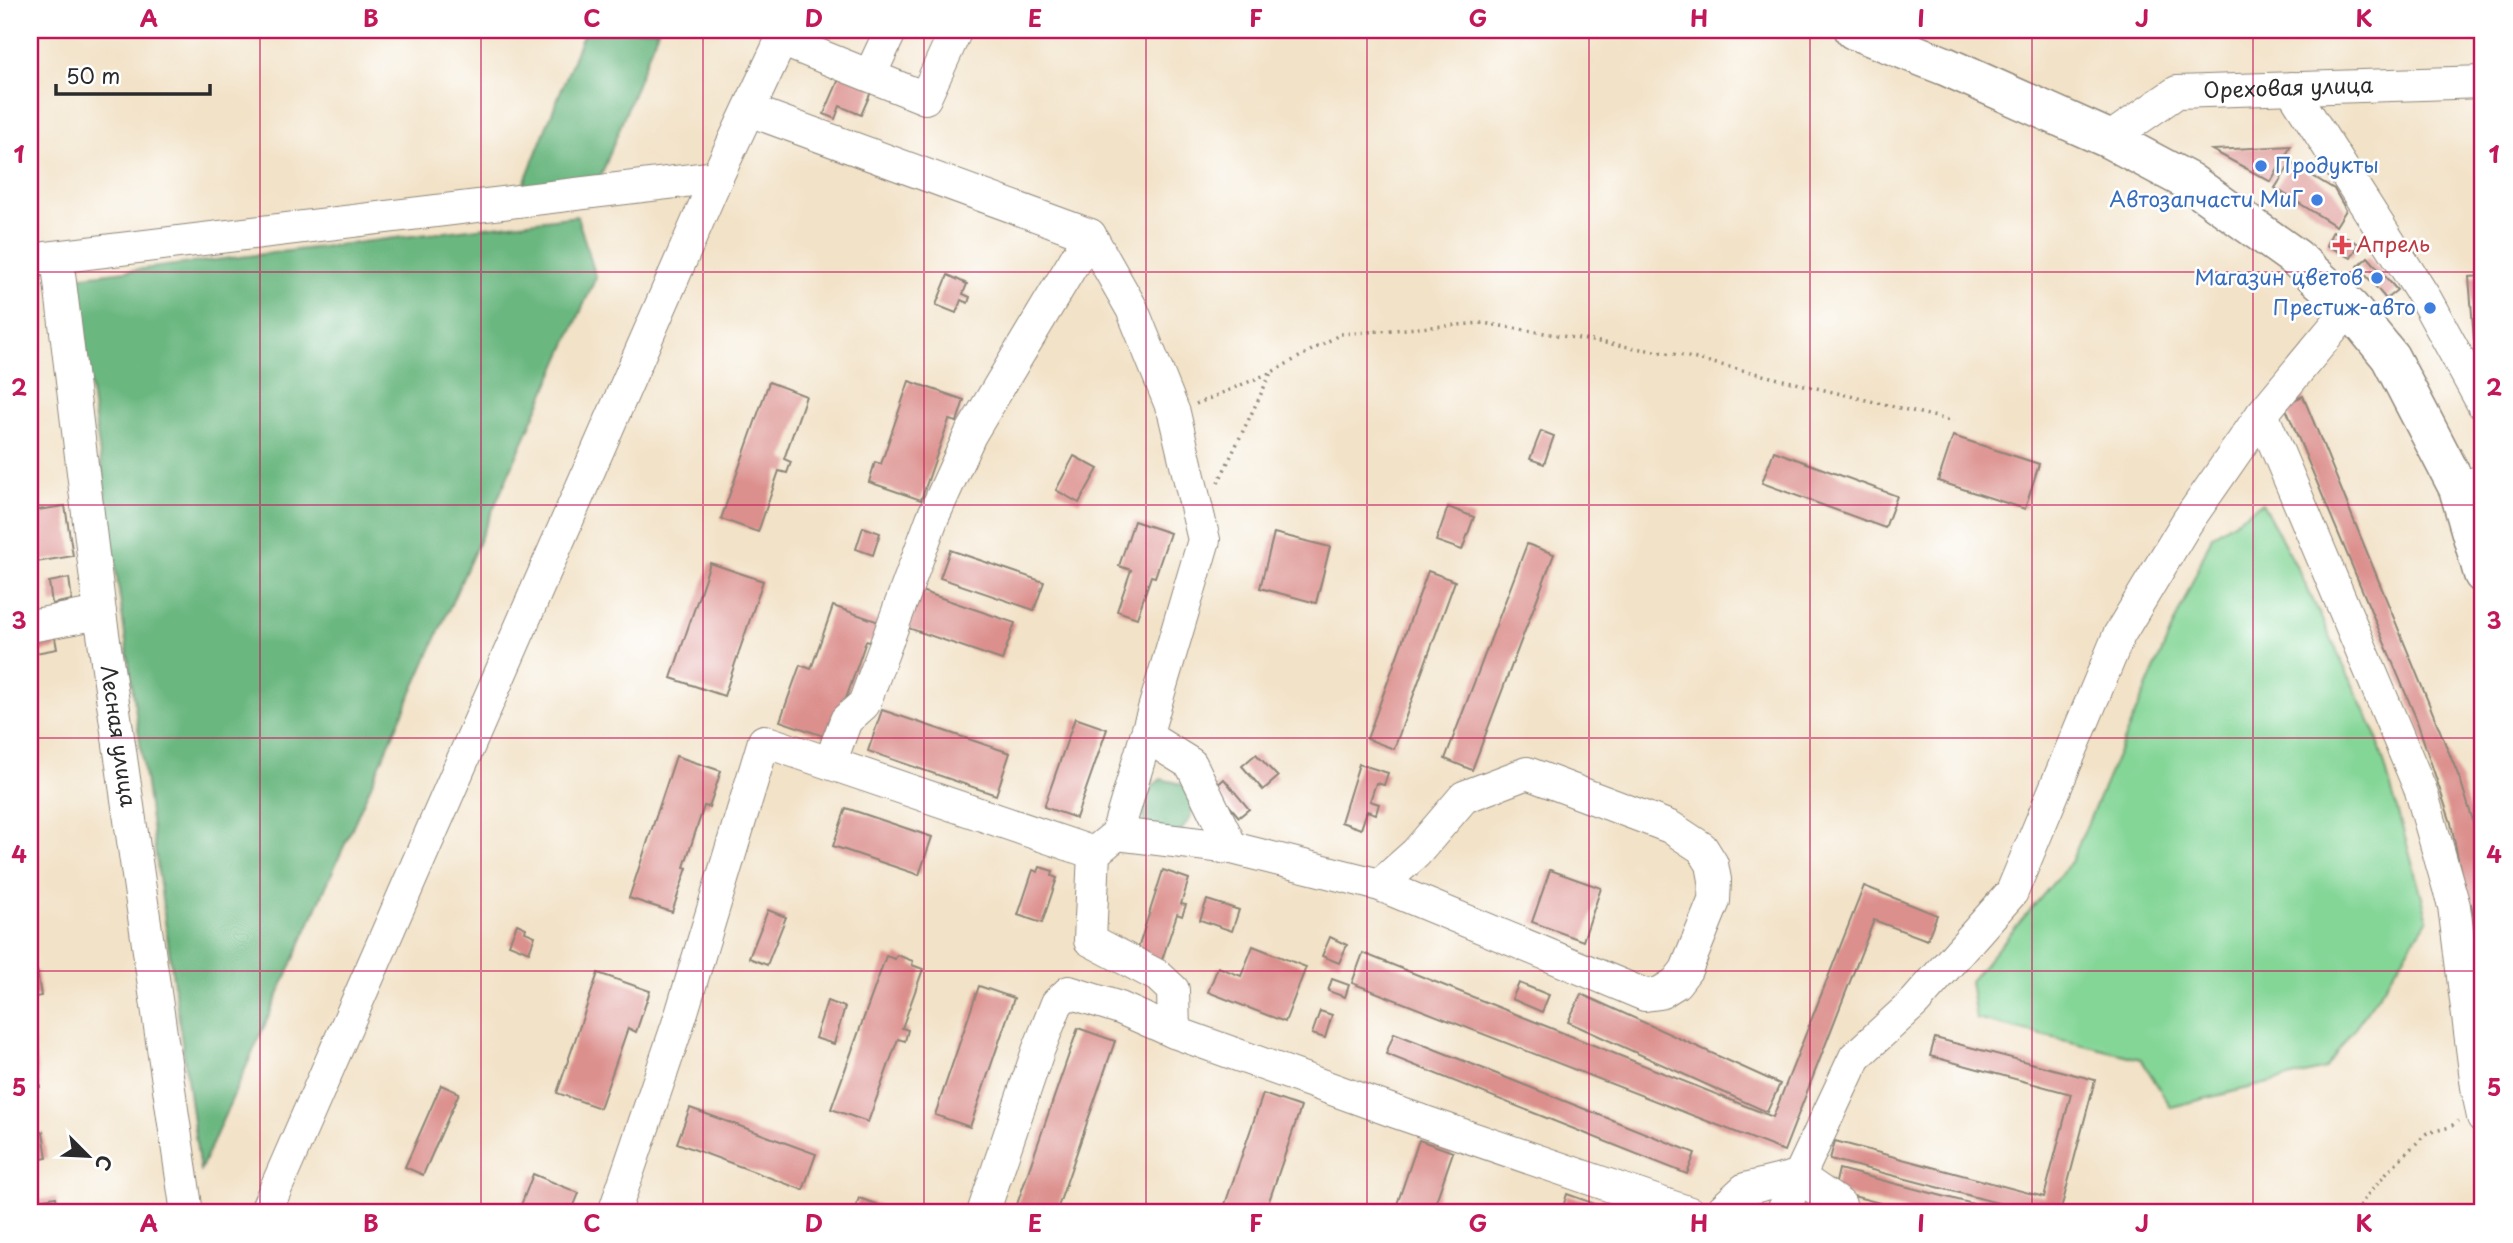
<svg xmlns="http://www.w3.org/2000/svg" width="2513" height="1243" font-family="'Playpen Sans',sans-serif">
<rect width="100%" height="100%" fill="#fff"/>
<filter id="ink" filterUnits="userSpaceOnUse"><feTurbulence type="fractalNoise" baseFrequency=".0143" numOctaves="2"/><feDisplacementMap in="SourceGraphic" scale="14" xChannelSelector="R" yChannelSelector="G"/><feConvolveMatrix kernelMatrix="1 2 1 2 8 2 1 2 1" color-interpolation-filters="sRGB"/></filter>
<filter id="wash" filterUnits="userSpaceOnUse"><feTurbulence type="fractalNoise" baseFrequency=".00686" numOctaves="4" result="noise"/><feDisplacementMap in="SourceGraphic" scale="28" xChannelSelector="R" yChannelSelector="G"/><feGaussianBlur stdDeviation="1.57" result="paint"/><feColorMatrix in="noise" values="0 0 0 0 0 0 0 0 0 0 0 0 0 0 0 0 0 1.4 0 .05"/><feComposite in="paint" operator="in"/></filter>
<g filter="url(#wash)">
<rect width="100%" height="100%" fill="#f2e2c7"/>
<path fill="#84d697" stroke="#588061" stroke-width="2" d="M 2262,503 L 2300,573 L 2376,734 L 2428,919 L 2384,987 L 2325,1069 L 2171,1107 L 2141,1059 L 1976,1019 L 1970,981 L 2071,862 L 2212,536 Z"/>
<g fill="#6bb780" stroke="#4b7156" stroke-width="2">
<path d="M 585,30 L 658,30 L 599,181 L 523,186 Z"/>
<path d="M 577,216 L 596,277 L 200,1171 L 75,277 Z"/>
<path d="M 1161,779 C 1167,781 1177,782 1183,785 C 1204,799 1189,821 1178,835 L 1144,823 C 1143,804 1144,792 1161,779 Z"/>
</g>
<g id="blocks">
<g fill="#dc908d">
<path d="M 842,72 L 874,85 L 861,115 L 840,106 L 835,119 L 824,114 Z"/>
<path d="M 2291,146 L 2271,182 L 2212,150 Z"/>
<path d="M 2291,163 L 2334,189 L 2346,210 L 2336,226 L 2275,188 Z"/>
<path d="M 2333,231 L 2359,244 L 2351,258 L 2326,245 Z"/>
<path d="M 2368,257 L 2397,290 L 2386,299 L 2358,266 Z"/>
<path d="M 948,275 L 967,284 L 963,294 L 970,297 L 968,303 L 961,300 L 956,313 L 936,305 Z"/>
<path d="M 2483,276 L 2483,339 L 2474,339 L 2469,277 Z"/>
<path d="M 909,381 L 964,400 L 957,422 L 949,420 L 921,500 L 869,482 L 875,462 L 881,464 Z"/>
<path d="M 769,382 L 806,396 L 784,459 L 791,462 L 787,473 L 779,471 L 758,532 L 721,519 Z"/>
<path d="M 2303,396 L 2461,782 L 2473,821 L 2483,869 L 2483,957 L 2471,904 L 2467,905 L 2451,823 L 2416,718 L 2284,404 Z"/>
<path d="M 1541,431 L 1554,436 L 1544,464 L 1530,459 Z"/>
<path d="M 1953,436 L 2039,464 L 2025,509 L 1938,481 Z"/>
<path d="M 1774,451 L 1897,496 L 1885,528 L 1762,483 Z"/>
<path d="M 1074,456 L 1098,469 L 1079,503 L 1056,490 Z"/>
<path d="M 65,506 L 73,556 L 30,563 L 30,511 Z"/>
<path d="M 1448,507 L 1474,517 L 1462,550 L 1436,541 Z"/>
<path d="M 1134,521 L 1170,533 L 1155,577 L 1151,576 L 1137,618 L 1117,611 L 1131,570 L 1119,566 Z"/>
<path d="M 863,527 L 880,533 L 873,555 L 856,549 Z"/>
<path d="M 1274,533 L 1330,547 L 1316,603 L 1260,588 Z"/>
<path d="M 1527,544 L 1554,554 L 1472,770 L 1445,759 Z"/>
<path d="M 950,550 L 1044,582 L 1034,610 L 940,578 Z"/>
<path d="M 710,563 L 763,581 L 724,696 L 671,678 Z"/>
<path d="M 1428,571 L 1455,581 L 1394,749 L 1367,739 Z"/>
<path d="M 69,578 L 72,600 L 52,604 L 49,582 Z"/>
<path d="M 921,591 L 1015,623 L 1002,660 L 908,628 Z"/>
<path d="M 833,606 L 882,623 L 875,644 L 866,641 L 832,739 L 780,721 L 800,665 L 811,669 Z"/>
<path d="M 54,632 L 57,649 L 30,654 L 30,636 Z"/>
<path d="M 882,710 L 1010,753 L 996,795 L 868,751 Z"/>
<path d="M 1075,718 L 1107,729 L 1076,818 L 1044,807 Z"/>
<path d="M 1256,754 L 1278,777 L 1263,790 L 1242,766 Z"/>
<path d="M 676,756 L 721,771 L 709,807 L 704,806 L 684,867 L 687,868 L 672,912 L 629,898 Z"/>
<path d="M 1359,764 L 1388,773 L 1384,785 L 1376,783 L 1370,801 L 1379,804 L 1376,814 L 1367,811 L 1361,829 L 1341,822 Z"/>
<path d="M 1224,779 L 1249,809 L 1239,817 L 1214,788 Z"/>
<path d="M 846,808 L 932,837 L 919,875 L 833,846 Z"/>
<path d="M 1040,867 L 1053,871 L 1052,876 L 1057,878 L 1042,923 L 1018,915 L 1033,870 L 1038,872 Z"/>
<path d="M 1163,870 L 1189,879 L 1181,904 L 1186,905 L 1182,916 L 1177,914 L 1161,963 L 1136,955 Z"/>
<path d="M 1550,870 L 1601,888 L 1583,941 L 1532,922 Z"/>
<path d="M 1864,886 L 1937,915 L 1927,940 L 1874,920 L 1784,1151 L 1352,983 L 1363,953 L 1773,1117 Z"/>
<path d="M 1207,900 L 1239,910 L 1232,931 L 1200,920 Z"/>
<path d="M 768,910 L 786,917 L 767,965 L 749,958 Z"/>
<path d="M 517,924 L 526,928 L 525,932 L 535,936 L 529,952 L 509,944 Z"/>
<path d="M 1330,937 L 1347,945 L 1339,963 L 1322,956 Z"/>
<path d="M 1253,946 L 1306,967 L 1285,1022 L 1208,992 L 1218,967 L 1241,976 Z"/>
<path d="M 897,955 L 913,961 L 912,965 L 923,969 L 902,1028 L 908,1030 L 905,1041 L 898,1039 L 868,1122 L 831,1109 L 886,956 L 895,959 Z"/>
<path d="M 37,971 L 41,996 L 30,998 L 30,972 Z"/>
<path d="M 598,973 L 650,991 L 636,1032 L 628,1028 L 600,1108 L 557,1093 Z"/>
<path d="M 1332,979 L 1349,985 L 1345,997 L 1328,991 Z"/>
<path d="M 1519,983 L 1549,995 L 1542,1012 L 1512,999 Z"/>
<path d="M 979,986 L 1014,998 L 970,1127 L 935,1115 Z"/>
<path d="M 1581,994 L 1780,1084 L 1767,1112 L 1568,1022 Z"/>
<path d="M 827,1001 L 845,1007 L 834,1044 L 815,1038 Z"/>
<path d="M 1320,1011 L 1332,1015 L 1325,1038 L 1312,1034 Z"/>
<path d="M 31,1025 L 40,1087 L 30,1088 L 30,1026 Z"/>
<path d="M 1078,1028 L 1115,1041 L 1056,1213 L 1014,1213 Z"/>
<path d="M 1394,1033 L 1695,1153 L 1687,1174 L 1386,1054 Z"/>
<path d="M 1935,1038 L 2095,1080 L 2060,1213 L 2036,1213 L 1830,1159 L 1835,1141 L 2044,1197 L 2071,1094 L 1930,1056 Z"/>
<path d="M 441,1085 L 459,1093 L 423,1175 L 405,1167 Z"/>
<path d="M 1263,1094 L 1301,1107 L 1265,1213 L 1222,1213 Z"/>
<path d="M 690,1108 L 816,1154 L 803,1190 L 677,1143 Z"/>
<path d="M 43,1132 L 47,1158 L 30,1161 L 30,1134 Z"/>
<path d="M 1419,1140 L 1453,1152 L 1432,1213 L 1394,1213 Z"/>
<path d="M 1839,1169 L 2004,1212 L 2004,1213 L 1918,1213 L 1834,1191 Z"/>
<path d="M 533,1174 L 579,1193 L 571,1213 L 518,1213 Z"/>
<path d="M 36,1188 L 38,1200 L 56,1197 L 58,1213 L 30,1213 L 30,1189 Z"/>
<path d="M 1567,1194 L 1601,1206 L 1598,1213 L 1561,1213 Z"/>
<path d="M 859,1198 L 879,1205 L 876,1213 L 853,1213 Z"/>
</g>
</g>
</g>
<g filter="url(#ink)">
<use href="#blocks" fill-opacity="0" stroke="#8e8679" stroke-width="2"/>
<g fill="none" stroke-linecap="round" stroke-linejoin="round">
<defs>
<g id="minor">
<path d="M 781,40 L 925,98 L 956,30"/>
<path d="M 870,75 L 891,30"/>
<path d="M 2291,88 L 2425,298 L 2483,404"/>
<path d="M 749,110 L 1090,235 L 970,435 L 932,519 L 864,704 L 846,720 L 830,763"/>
<path id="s1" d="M 2109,139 L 2177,92 L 2483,82"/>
<path d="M 1090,235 L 1132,309 L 1174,413 L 1204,540 L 1117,834 L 1100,848"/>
<path id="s2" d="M 57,257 L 100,613 L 187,1213"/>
<path d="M 30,260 L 717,177"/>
<path d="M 2262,414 L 2421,791 L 2454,906 L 2477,1087 L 2483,1117"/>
<path d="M 2458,488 L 2483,481"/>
<path d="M 30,626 L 100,613"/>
<path d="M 1146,736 L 1191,764 L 1232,848"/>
<path d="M 1117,834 L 1232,848 L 1380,885 L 1645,995 L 1660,993 L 1676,983 L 1686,970 L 1714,901 L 1715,880 L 1712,864 L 1702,848 L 1670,827 L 1527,773 L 1464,797 L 1416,853 L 1380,885"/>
<path d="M 265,1213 L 717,177 L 786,30"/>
<path d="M 614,1213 L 681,1015 L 764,741 L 1094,853 L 1090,940 L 1158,976 L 1173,990 L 1174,1032"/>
<path d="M 983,1213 L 1038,1051 L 1057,1003 L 1069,992 L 1120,1008 L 1174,1032 L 1393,1111 L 1690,1213"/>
<path d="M 1719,1213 L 1745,1189 L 1798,1176 L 1840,1205"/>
<path d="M 1782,1213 L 1855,1057 L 1915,1002 L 2012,892 L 2119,635 L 2187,522 L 2262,414 L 2350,308"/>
</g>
<path id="major" d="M 1854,30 L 1945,66 L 2109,139 L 2188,181 L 2296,258 L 2350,308 L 2390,357 L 2458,488 L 2483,574"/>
</defs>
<use href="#minor" stroke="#8e8679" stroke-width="34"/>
<use href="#major" stroke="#8e8679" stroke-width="41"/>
<g stroke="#8e8679" stroke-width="3.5" stroke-dasharray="2 5" stroke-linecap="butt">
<path d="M 1196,404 L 1272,372 L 1341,334 L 1483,323 L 1684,356 L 1953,421"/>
<path d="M 1218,483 L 1271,373"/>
<path d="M 2357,1213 L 2365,1198 L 2388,1171 L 2427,1133 L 2450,1127 L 2458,1121"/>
</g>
<use href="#minor" stroke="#fff" stroke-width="32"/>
<use href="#major" stroke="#fff" stroke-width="38"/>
</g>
</g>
<path fill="none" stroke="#c2185b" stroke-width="2" stroke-opacity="0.55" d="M 260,30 L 260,1213M 481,30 L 481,1213M 703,30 L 703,1213M 924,30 L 924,1213M 1146,30 L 1146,1213M 1367,30 L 1367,1213M 1589,30 L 1589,1213M 1810,30 L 1810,1213M 2032,30 L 2032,1213M 2253,30 L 2253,1213M 30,272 L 2483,272M 30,505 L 2483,505M 30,738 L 2483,738M 30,971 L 2483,971"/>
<g fill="#3f7fe0" stroke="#fff" stroke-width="2.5">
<circle cx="2261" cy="166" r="7"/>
<circle cx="2317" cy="200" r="7"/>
<circle cx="2377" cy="278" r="7"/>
<circle cx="2430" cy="308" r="7"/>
</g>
<path fill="#e0444e" stroke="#fff" stroke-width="2.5" d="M2338.5 234.5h7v7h7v7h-7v7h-7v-7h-7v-7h7z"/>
<g text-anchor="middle" stroke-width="5" stroke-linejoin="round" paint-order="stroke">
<g font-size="21" fill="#2b2b2b" stroke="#fff">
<text dy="7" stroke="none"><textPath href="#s1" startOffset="194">Ореховая улица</textPath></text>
<text dy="7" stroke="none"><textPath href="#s2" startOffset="483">Лесная улица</textPath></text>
</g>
<g font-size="21" fill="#366cbe" stroke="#fff" text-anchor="end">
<text x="2275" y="173" text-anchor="start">Продукты</text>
<text x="2303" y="207">Автозапчасти МиГ</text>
<text x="2363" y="285">Магазин цветов</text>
<text x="2416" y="315">Престиж-авто</text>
</g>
<g font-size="21" fill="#be3a42" stroke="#fff" text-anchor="start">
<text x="2356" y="252">Апрель</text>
</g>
</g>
<rect width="2513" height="1243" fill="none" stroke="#fff" stroke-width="77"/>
<g transform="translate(88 1156) rotate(114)" stroke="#ffffff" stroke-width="5" paint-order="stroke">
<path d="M0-5L12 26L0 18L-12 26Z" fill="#2b2b2b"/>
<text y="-10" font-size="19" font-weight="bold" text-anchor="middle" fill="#2b2b2b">С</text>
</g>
<path d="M56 84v10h154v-10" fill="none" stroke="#2b2b2b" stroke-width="3.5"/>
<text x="66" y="84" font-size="21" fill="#2b2b2b" stroke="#ffffff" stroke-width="5" paint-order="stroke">50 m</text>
<rect x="38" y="38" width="2436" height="1166" fill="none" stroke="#c2185b" stroke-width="2.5"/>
<g font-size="23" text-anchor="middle" font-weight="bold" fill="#c2185b">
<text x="149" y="27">A</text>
<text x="371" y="27">B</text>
<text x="592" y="27">C</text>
<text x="814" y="27">D</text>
<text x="1035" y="27">E</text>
<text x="1256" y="27">F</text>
<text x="1478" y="27">G</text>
<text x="1699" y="27">H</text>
<text x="1921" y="27">I</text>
<text x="2142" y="27">J</text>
<text x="2364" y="27">K</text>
<text x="19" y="163">1</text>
<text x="2494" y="163">1</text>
<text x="19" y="396">2</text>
<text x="2494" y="396">2</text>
<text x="19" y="629">3</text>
<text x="2494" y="629">3</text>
<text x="19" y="863">4</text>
<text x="2494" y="863">4</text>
<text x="19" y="1096">5</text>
<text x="2494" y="1096">5</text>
<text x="149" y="1232">A</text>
<text x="371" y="1232">B</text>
<text x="592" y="1232">C</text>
<text x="814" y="1232">D</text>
<text x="1035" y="1232">E</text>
<text x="1256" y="1232">F</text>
<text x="1478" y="1232">G</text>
<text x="1699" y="1232">H</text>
<text x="1921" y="1232">I</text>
<text x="2142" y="1232">J</text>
<text x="2364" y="1232">K</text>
</g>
</svg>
